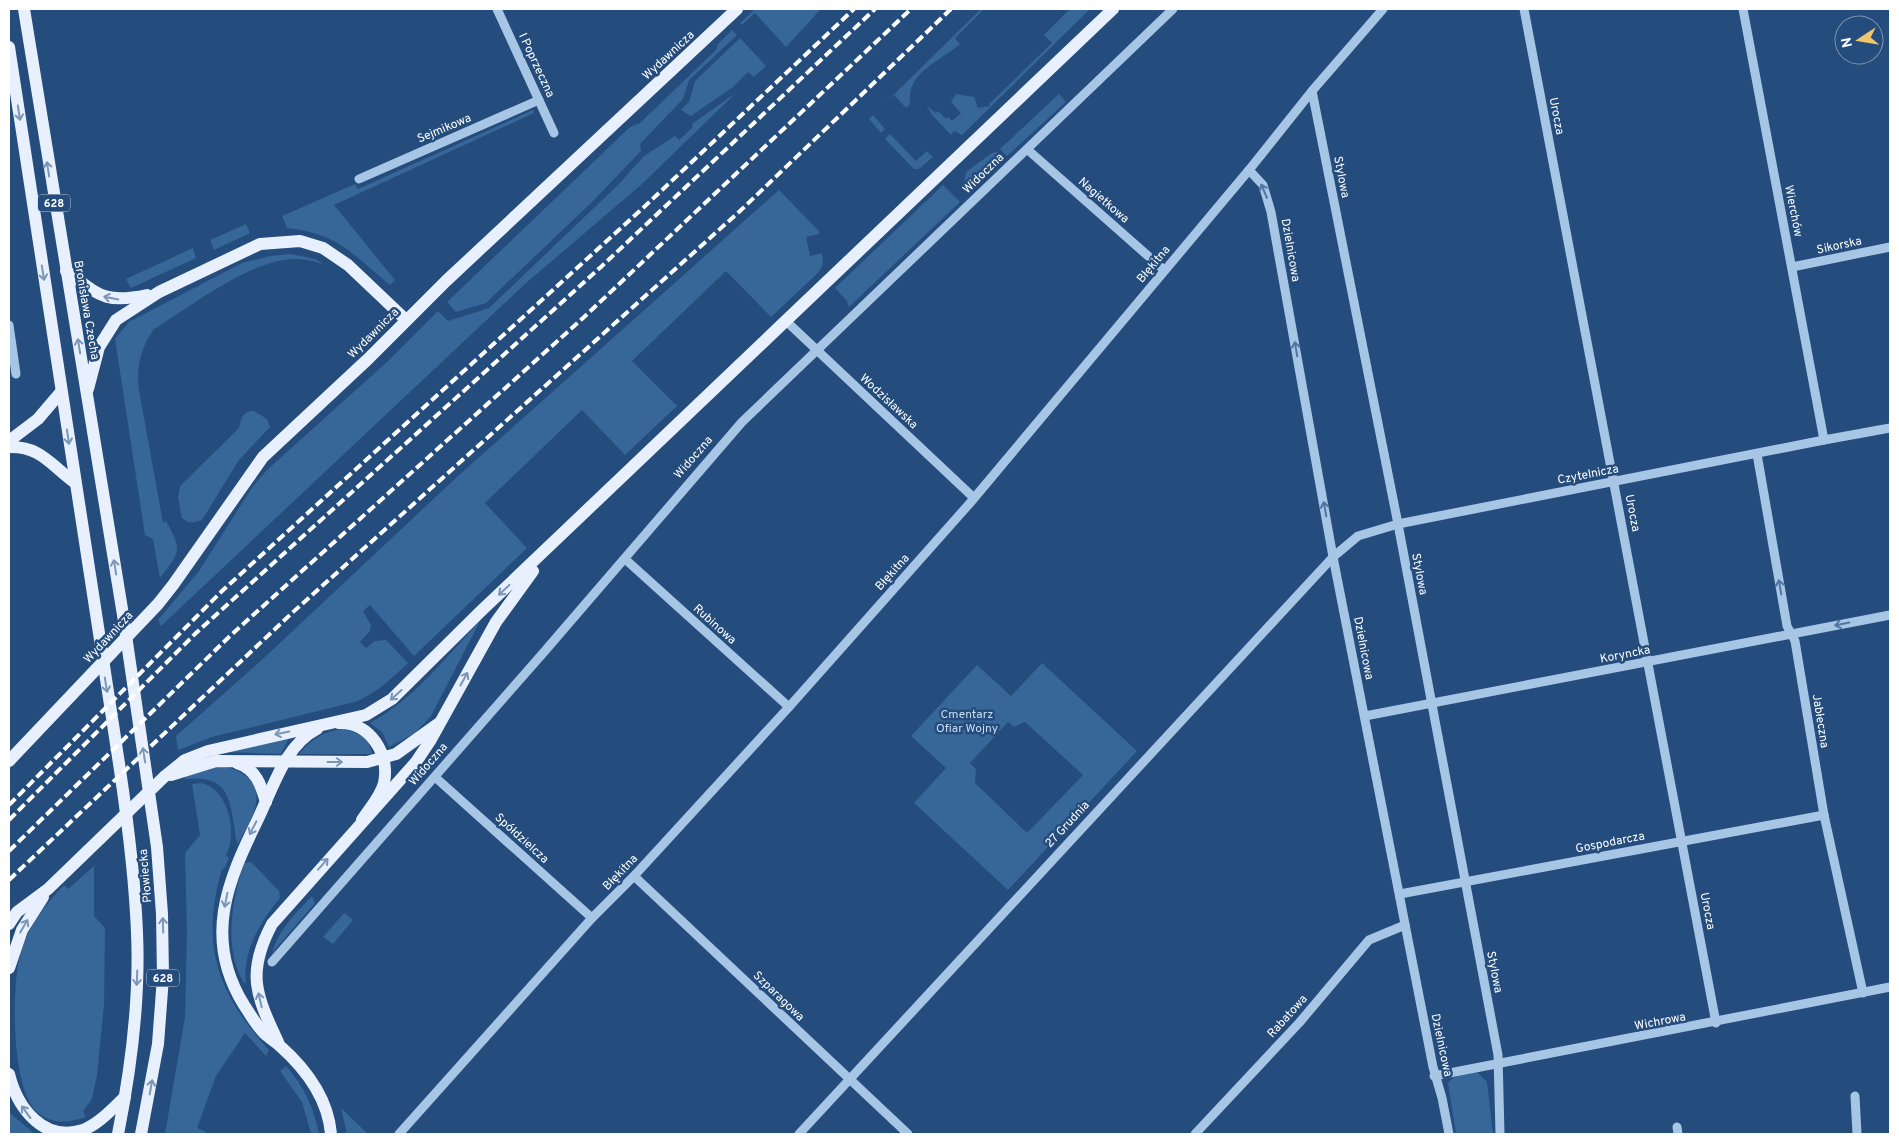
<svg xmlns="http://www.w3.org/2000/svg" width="1899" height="1143" font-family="Overpass,sans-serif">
<rect width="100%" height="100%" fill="#244c7c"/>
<g fill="#376699" fill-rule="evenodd">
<path d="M 755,9 L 821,9 L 786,47 L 755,13 L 742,25 L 740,23 Z"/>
<path d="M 981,9 L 984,9 L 955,38 L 960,44 C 941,61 906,72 910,104 L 906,108 L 894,95 L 873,115 L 885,129 L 881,133 L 869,119 Z"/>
<path d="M 1070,9 L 1090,9 L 962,135 L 954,131 L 951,135 L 932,115 L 927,106 L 936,113 L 938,111 L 946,119 L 948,117 L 952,121 L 961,113 L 951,102 L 956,94 L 974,97 L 978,108 L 990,106 L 989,104 L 1052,43 L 1044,35 Z"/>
<path d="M 732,30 L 737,35 L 689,80 L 683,99 L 640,144 L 641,151 L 593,201 L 486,303 L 456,312 L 447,302 L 630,127 L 640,123 L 716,50 L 718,44 Z"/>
<path d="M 740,38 L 766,66 L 754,77 L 748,72 L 733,87 L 691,116 L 681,110 L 689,102 L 695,81 Z"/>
<path d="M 737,92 L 642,184 L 525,284 L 161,626 L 158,620 L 199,571 L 253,486 L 268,469 L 388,361 L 438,311 L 448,321 L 489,308 L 618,185 L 644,156 L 675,136 L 679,140 L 693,127 L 692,124 Z"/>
<path d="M 1059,94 L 1066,102 L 1007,156 L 1000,149 Z"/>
<path d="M 533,110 L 534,113 L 334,205 L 395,280 L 390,285 C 352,254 339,234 287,228 L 282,216 L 355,184 L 358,189 Z"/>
<path d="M 890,134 L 916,161 L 927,151 L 933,157 L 919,169 L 914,169 L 885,139 Z"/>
<path d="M 997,152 L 1005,159 L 976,186 L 964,183 L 966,172 L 992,153 Z"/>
<path d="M 943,185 L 960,202 L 849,307 L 847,301 L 835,288 Z"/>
<path d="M 779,190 L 819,231 L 819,234 L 806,237 L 810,256 L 822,253 L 823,264 L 819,272 L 771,317 L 726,271 L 632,361 L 677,406 L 625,455 L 582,410 L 485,503 L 527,548 L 414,656 L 370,605 L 363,611 L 371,625 L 370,631 L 360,642 L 366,648 L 375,641 L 386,640 L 408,663 C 391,679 377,693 355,702 L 212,737 L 178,750 L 176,736 L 266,656 L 458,476 Z"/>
<path d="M 246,224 L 250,233 L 214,250 L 210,240 Z"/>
<path d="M 193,248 L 196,258 L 131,288 L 126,279 Z"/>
<path d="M 291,254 L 315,259 L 323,264 C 315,262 305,259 297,259 C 252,258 192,306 154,329 C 141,347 136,368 139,390 L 163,523 L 166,521 C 183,551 180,552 160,578 L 153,539 L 145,535 L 115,339 L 129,322 L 242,263 L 270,256 Z"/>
<path d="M 254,411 L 267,419 L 270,427 L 239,460 L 202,520 C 193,523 189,524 182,518 L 178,497 L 180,486 L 239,428 C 241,418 243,411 254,411 Z"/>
<path d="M 480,621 L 431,716 L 415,733 L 389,747 L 382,732 L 370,723 C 414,699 446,657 480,621 Z"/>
<path d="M 1042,663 L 1137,751 L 1008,890 L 914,803 L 946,768 L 911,736 L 977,665 L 1011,696 ZM 1008,722 L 1014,727 L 1025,722 L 1083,775 L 1027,833 L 975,783 L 976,769 L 970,763 Z"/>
<path d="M 343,729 C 359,733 369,737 372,754 L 299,754 C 311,739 324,731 343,729 Z"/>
<path d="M 290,736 L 281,754 L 226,752 Z"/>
<path d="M 216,766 C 237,767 260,778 256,804 C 254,816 244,832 238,844 C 235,839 235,831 234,825 C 229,791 223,775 185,779 L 184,775 Z"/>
<path d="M 202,783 C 229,791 238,832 226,855 L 229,858 L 224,869 L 222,869 C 200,944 217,993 269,1050 L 266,1056 L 245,1033 L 216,1076 L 197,1128 L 206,1132 L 205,1134 L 165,1134 L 185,1017 L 187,932 L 185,853 L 200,835 L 192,784 Z"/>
<path d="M 251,862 L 279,891 L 280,898 C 261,921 242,951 246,983 L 244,983 C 223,949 232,899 244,863 Z"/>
<path d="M 94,866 L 94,916 L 105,928 L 104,1005 L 97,1075 L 92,1099 L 83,1111 L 86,1117 C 68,1123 51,1125 36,1111 C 11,1087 11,984 21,952 C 29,925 45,905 64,885 L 68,889 Z"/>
<path d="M 312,896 L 315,903 L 272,953 C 279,929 295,914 312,896 Z"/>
<path d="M 344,913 L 353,920 L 333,944 L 323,937 Z"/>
<path d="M 286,1066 C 304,1086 314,1108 319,1134 L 311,1134 L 302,1102 L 280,1071 Z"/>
<path d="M 1477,1072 L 1487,1082 L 1493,1134 L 1456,1134 L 1448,1083 L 1454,1077 Z"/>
<path d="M 9,1108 L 11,1114 L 35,1134 L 9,1134 Z"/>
<path d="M 341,1108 L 368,1134 L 347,1134 Z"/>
</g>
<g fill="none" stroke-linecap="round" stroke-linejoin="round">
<g stroke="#a7c5e5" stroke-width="9">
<path d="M 497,9 L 554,133"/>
<path d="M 1524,9 L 1716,1023"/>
<path d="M 1312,91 L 1398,524 L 1498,1055 L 1500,1134"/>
<path d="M 1028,150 L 1164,270"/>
<path d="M 1249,170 L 1263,185 L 1271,212 L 1333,557 L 1433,1067 L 1442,1098 L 1449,1134"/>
<path d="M 359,179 L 539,100"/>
<path d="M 1792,267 L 1890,247"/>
<path d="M 786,321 L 974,498"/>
<path d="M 9,325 L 16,374"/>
<path d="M 1824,440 L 1890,428"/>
<path d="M 1757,454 L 1787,626 L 1795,641 L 1824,815 L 1863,993"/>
<path d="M 625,559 L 789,707"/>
<path d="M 1365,716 L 1890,615"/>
<path d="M 435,777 L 592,918"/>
<path d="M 634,876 L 908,1134"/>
<path d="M 1400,894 L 1824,815"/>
<path d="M 272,962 L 544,652 L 742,422 L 1173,9"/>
<path d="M 1434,1076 L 1890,987"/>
<path d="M 1855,1096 L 1857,1134"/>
<path d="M 1677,1127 L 1678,1134"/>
<path d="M 399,1134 L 592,918 L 634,876 L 789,707 L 970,503 L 1249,170 L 1312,91 L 1383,9"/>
<path d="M 799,1134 L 1333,557 L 1358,536 L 1398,524 L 1824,440 L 1743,9"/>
<path d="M 1195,1134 L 1299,1023 L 1369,940 L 1405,925"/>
</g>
<g stroke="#e8f0fd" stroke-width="12">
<path d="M 24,9 L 123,615 L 157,847 L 162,914 L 163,977 L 158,1044 L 141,1134"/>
<path d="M 9,47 L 120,770 C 128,824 135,878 137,933 C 140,1000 131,1069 118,1134"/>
<path d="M 66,271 C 99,295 104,304 147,295"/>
<path d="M 88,389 L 99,347 L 116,320 L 159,292 L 260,244 L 300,241 L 323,248 L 348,265 L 406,320"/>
<path d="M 9,441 L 38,419 L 61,392"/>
<path d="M 9,447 C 40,446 50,464 74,482"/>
<path d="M 339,723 C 370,722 390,754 384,783 C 381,796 369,809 362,820"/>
<path d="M 317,729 C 285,745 273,788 258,819 C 227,882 203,939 244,1005 C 250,1014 256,1025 264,1033 C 268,1037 274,1041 279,1045 C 305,1068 328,1098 331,1134"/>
<path d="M 9,761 L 158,604 L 173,585 L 263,457 L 368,359 L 446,281 L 737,9"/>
<path d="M 237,763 C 256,769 261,785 266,802"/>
<path d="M 171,775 L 216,761 L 367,762 L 396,754 L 438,724"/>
<path d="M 9,924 L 17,912 L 48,889 L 164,777 L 185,760 L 208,751 L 366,715 L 392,699 L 480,612 L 1113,9"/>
<path d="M 9,968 L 22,930 L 43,897"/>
<path d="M 278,1042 C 256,995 246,973 272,924 L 416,762 L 430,741 L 496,622 L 533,571"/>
<path d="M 9,1074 C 17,1107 43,1143 83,1130 C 99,1124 113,1108 125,1097"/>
</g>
<g stroke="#fff" stroke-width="4" stroke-dasharray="9 4" stroke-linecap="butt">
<path d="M 9,805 L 222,591 L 643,208 L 854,9"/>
<path d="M 9,820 L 196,633 L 602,266 L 875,9"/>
<path d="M 9,851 L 231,635 L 583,318 L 911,9"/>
<path d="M 9,880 L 292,613 L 740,211 L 951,9"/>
</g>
</g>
<defs><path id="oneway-shaft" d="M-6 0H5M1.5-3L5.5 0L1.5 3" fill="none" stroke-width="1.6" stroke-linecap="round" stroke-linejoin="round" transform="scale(1.25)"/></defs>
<g stroke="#7c96b6">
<use href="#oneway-shaft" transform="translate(19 113) rotate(81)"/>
<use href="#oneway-shaft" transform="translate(48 169) rotate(-99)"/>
<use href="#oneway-shaft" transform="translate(43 273) rotate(81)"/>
<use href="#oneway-shaft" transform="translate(111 298) rotate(-169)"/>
<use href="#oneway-shaft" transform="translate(79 346) rotate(-99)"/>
<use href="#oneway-shaft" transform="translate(68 437) rotate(82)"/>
<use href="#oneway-shaft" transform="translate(115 567) rotate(-99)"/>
<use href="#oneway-shaft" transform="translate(504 590) rotate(137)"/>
<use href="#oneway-shaft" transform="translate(464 679) rotate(-61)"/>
<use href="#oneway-shaft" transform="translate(106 685) rotate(81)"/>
<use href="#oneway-shaft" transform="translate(396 695) rotate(138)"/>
<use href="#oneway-shaft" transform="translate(282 733) rotate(168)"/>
<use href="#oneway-shaft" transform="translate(144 755) rotate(-99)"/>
<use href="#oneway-shaft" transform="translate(335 762)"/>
<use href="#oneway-shaft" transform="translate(253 828) rotate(117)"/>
<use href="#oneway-shaft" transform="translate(323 864) rotate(-48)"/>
<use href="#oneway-shaft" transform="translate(226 900) rotate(101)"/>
<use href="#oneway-shaft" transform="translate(163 925) rotate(-92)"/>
<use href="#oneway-shaft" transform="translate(24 926) rotate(-60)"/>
<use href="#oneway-shaft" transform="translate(137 978) rotate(92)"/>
<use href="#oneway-shaft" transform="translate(260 1000) rotate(-103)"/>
<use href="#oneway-shaft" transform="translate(151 1087) rotate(-80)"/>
<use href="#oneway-shaft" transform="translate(26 1112) rotate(-126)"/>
</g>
<g stroke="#5276a1">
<use href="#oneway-shaft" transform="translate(1264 191) rotate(-113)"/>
<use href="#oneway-shaft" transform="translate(1296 349) rotate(-100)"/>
<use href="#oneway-shaft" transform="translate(1325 509) rotate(-100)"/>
<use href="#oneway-shaft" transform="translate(1780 587) rotate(-100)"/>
<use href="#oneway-shaft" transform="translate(1842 624) rotate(169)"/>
</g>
<g text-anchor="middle" stroke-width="5" stroke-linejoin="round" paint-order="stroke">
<g fill="#244c7c" stroke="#bdc9d8" stroke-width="1">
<rect x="38" y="194.5" width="32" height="17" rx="4"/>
<rect x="147" y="969.5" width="32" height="17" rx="4"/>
</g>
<g font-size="11" font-weight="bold" fill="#fff">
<text x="54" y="207">628</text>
<text x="163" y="982">628</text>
</g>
<g font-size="12" fill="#fff" stroke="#244c7c">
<text transform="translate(668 55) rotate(-43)" y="4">Wydawnicza</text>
<text transform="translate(537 65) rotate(65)" y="4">I Poprzeczna</text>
<text transform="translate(1557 116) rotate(79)" y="4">Urocza</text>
<text transform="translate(444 128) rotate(-23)" y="4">Sejmikowa</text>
<text transform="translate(983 173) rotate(-44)" y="4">Widoczna</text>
<text transform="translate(1342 177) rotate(79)" y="4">Stylowa</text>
<text transform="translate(1104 200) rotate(41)" y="4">Nagietkowa</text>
<text transform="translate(1794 211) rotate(79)" y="4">Wierchów</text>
<text transform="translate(1839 245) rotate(-12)" y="4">Sikorska</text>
<text transform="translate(1291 250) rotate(80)" y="4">Dzielnicowa</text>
<text transform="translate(1153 264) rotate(-50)" y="4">Błękitna</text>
<text transform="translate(87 310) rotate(80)" y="4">Bronisława Czecha</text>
<text transform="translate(373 333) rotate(-45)" y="4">Wydawnicza</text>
<text transform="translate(889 401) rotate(43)" y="4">Wodzisławska</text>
<text transform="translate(693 457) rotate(-49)" y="4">Widoczna</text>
<text transform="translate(1588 474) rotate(-11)" y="4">Czytelnicza</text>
<text transform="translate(1633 513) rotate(79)" y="4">Urocza</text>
<text transform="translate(892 572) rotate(-48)" y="4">Błękitna</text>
<text transform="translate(1420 574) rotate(79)" y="4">Stylowa</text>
<text transform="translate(715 624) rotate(42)" y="4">Rubinowa</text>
<text transform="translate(108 637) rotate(-47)" y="4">Wydawnicza</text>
<text transform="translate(1364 648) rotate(79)" y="4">Dzielnicowa</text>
<text transform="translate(1625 654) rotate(-11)" y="4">Koryncka</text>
<text transform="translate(1821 721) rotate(81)" y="4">Jabłeczna</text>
<text transform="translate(428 764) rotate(-49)" y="4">Widoczna</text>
<text transform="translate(1067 824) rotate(-47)" y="4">27 Grudnia</text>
<text transform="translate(522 838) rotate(42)" y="4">Spółdzielcza</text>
<text transform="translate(1610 842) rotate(-11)" y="4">Gospodarcza</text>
<text transform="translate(620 872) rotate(-46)" y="4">Błękitna</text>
<text transform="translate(145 876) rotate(-95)" y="4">Płowiecka</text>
<text transform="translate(1708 911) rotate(79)" y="4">Urocza</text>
<text transform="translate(1495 972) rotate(79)" y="4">Stylowa</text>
<text transform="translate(779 996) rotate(44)" y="4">Szparagowa</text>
<text transform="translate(1287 1016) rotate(-48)" y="4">Rabatowa</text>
<text transform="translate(1660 1021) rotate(-11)" y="4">Wichrowa</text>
<text transform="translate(1442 1045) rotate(78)" y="4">Dzielnicowa</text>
</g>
<g font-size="12" fill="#cadef4" stroke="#244c7c">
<text x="967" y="718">Cmentarz<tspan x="967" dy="14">Ofiar Wojny</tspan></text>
</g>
</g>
<rect width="1899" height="1143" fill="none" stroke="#ffffff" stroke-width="20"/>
<g transform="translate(1859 40) rotate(258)"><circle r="24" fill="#244c7c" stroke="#7c94b0"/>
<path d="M0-4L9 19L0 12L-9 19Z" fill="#efc66b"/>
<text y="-8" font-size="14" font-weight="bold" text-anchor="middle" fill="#ffffff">N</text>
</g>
</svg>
